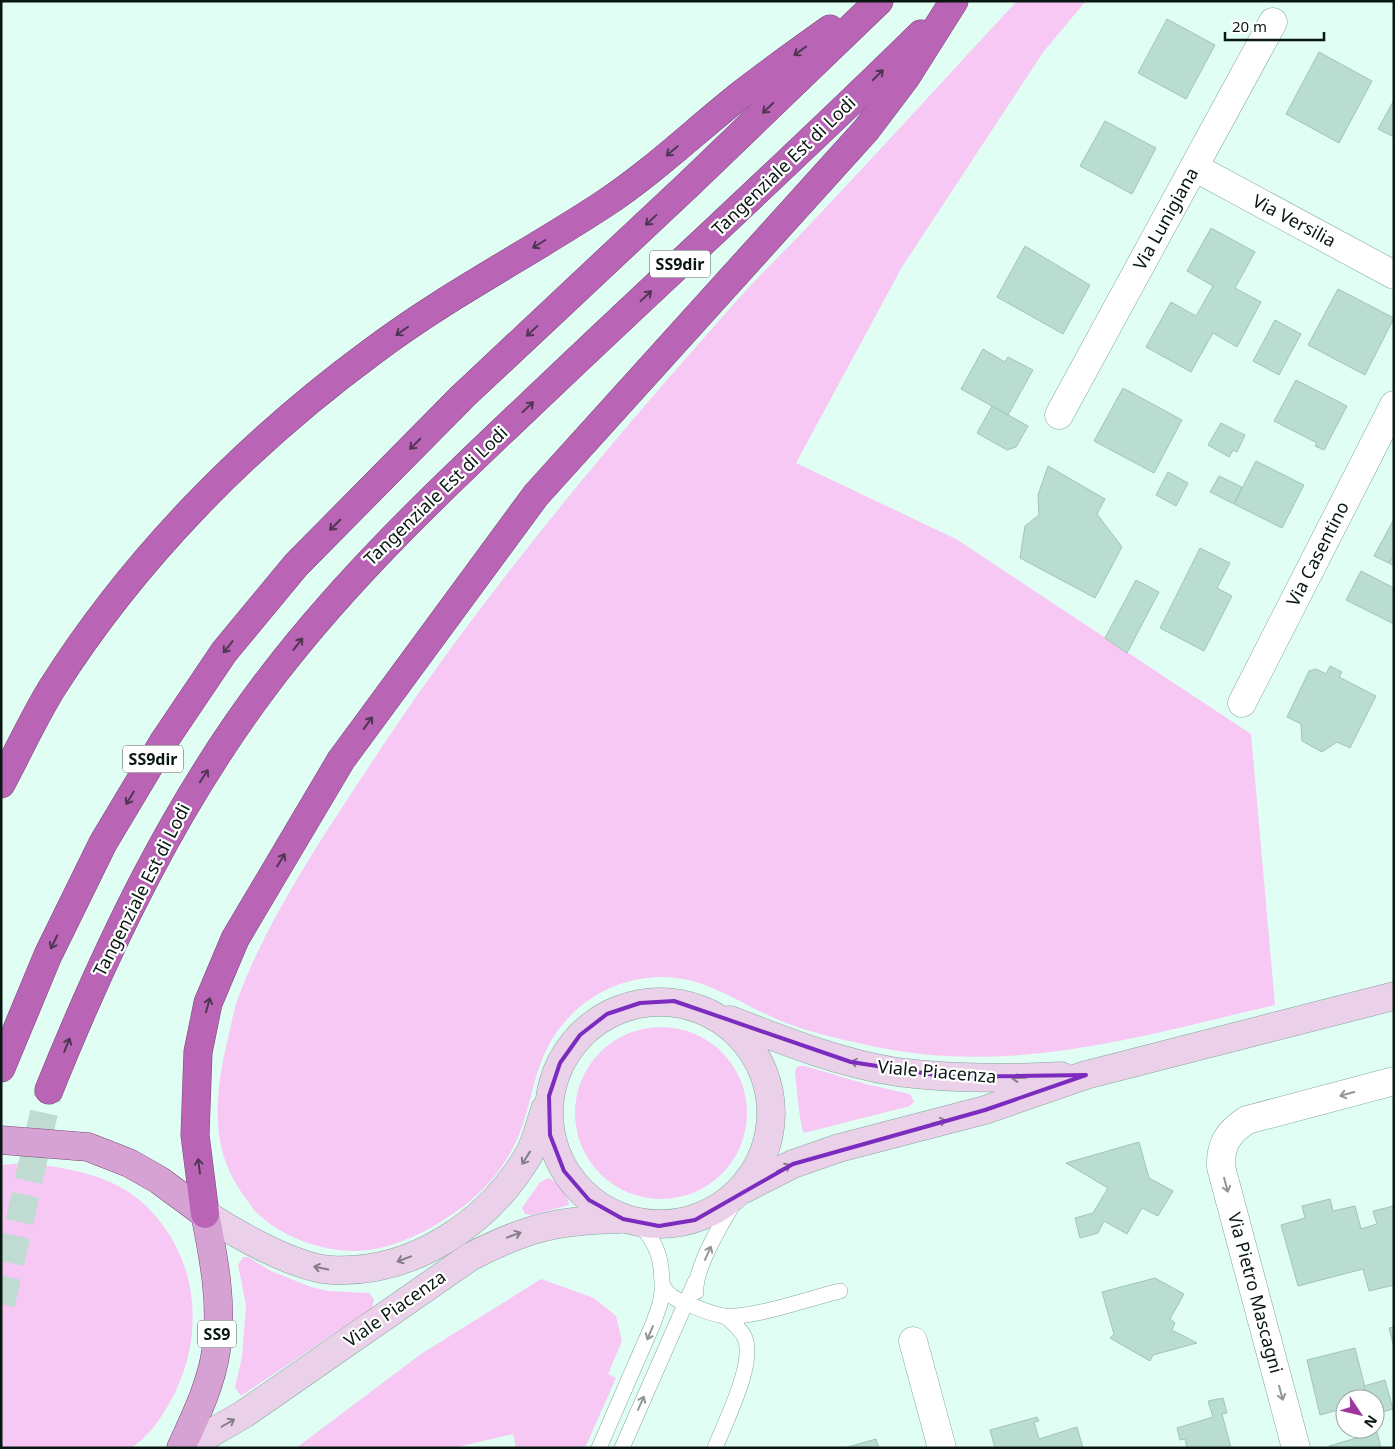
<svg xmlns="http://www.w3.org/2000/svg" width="1395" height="1449" font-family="'Noto Sans',sans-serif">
<rect width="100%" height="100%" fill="#e0fef3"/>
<g fill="#f7c8f3">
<path d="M 1017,1 L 1086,1 L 1044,51 L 902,267 L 796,463 L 956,539 L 1251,734 L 1275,1005 C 1137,1037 1006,1078 863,1044 C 838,1039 810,1032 786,1023 C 737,1004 702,971 647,978 C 602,983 563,1012 544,1055 C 533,1079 530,1107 520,1132 C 506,1170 477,1200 442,1221 C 417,1237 384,1251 354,1251 C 320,1251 280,1236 256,1212 C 254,1210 241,1192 240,1190 C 208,1144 216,1086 229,1034 C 232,1021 234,1008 239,995 C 271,913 324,835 372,762 C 481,596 609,444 740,297 C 764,270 791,245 815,219 C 883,147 949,74 1017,1 Z"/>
<circle cx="661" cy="1113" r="86"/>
<path d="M 798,1066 L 805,1066 L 866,1084 L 910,1094 L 914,1102 L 910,1106 L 804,1133 C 800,1129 796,1081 795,1071 Z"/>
<path d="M 24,1163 C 68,1168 114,1174 147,1207 C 200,1259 206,1338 170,1402 C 161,1419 147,1438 131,1448 L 1,1448 L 1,1165 Z"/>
<path d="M 549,1178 C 557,1182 569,1196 569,1205 L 532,1215 L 525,1214 L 522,1208 L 524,1205 L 540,1182 Z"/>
<path d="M 243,1257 L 248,1257 L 271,1271 L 311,1287 L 329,1291 L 369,1293 L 374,1299 L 372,1308 L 241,1396 L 235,1387 L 242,1357 L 246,1305 L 238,1265 Z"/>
<path d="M 541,1279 L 594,1298 L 616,1316 L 622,1341 L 608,1374 L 616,1378 L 585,1448 L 516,1448 L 513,1434 L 453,1448 L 296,1448 L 421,1354 Z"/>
</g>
<g fill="#b9ded1" stroke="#a1c5b8">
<path d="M 1167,19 L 1215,45 L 1186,99 L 1138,73 Z"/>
<path d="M 1319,52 L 1372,81 L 1339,143 L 1286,114 Z"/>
<path d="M 1394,100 L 1394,137 L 1378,129 Z"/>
<path d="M 1105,121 L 1156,148 L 1132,194 L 1080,166 Z"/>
<path d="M 1211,228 L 1255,252 L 1235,288 L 1261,302 L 1237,347 L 1213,333 L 1191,372 L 1146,347 L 1171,302 L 1196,316 L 1213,286 L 1187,271 Z"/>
<path d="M 1025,246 L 1090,285 L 1063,334 L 997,297 Z"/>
<path d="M 1338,289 L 1394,318 L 1365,375 L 1308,345 Z"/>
<path d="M 1275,320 L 1301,334 L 1279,375 L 1253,361 Z"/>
<path d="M 983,349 L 1005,362 L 1008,357 L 1033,370 L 1008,415 L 961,389 Z"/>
<path d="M 1296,380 L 1347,406 L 1324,450 L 1315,446 L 1317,443 L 1274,421 Z"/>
<path d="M 1123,388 L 1182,420 L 1154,473 L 1094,441 Z"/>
<path d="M 992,406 L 1028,426 L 1016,447 L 1007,450 L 977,433 Z"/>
<path d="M 1221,423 L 1245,435 L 1237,452 L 1233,450 L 1229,457 L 1208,445 Z"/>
<path d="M 1256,461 L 1304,485 L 1282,528 L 1234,504 Z"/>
<path d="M 1048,466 L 1105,499 L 1097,514 L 1122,547 L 1095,598 L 1020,558 L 1025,526 L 1039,515 L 1038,495 Z"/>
<path d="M 1168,472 L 1188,483 L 1176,506 L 1156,495 Z"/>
<path d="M 1219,476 L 1242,487 L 1234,504 L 1210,492 Z"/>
<path d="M 1394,519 L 1394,554 L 1389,563 L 1374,556 Z"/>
<path d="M 1200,548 L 1230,563 L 1217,588 L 1232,596 L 1204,651 L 1160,628 Z"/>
<path d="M 1394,554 L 1394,566 L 1389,563 Z"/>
<path d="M 1361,571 L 1394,588 L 1394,624 L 1346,600 Z"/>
<path d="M 1136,580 L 1159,592 L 1127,653 L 1105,638 Z"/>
<path d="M 1330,666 L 1342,672 L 1339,677 L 1376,696 L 1350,748 L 1337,742 L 1322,752 L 1302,741 L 1301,724 L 1287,717 L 1309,671 L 1316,669 L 1326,674 Z"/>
<path d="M 1139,1142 L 1149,1178 L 1173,1191 L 1158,1216 L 1142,1208 L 1127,1234 L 1104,1221 L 1098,1233 L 1080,1238 L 1075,1218 L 1093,1213 L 1108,1188 L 1066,1163 Z"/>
<path d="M 1330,1199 L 1333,1211 L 1355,1206 L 1361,1229 L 1377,1224 L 1373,1211 L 1394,1206 L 1394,1285 L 1369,1291 L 1363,1269 L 1298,1286 L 1281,1225 L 1305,1218 L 1302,1206 Z"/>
<path d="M 1155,1278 L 1184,1294 L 1170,1319 L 1175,1323 L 1172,1330 L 1197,1343 L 1153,1355 L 1150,1361 L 1110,1338 L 1114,1334 L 1102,1292 Z"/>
<path d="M 1394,1327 L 1394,1343 L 1393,1344 L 1389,1328 Z"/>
<path d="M 1355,1348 L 1368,1399 L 1345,1399 L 1345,1408 L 1320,1415 L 1307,1360 Z"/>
<path d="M 1385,1380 L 1393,1409 L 1375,1414 L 1375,1399 L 1368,1399 L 1364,1386 Z"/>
<path d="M 1223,1398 L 1227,1413 L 1222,1414 L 1231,1448 L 1187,1448 L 1185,1439 L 1180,1440 L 1177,1428 L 1213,1417 L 1208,1401 Z"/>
<path d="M 1037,1417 L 1039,1421 L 1034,1422 L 1039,1439 L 1077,1427 L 1083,1448 L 995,1448 L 990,1430 Z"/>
<path d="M 1377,1432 L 1381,1448 L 1329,1448 L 1329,1446 Z"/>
<path d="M 876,1439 L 879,1448 L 844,1448 Z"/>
</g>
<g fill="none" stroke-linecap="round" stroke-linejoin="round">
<path stroke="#c0dbd1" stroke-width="28" stroke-dasharray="28 14" stroke-linecap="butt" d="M 1,1304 L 49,1090"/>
<defs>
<g id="lane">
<path d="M 636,1222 C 650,1234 659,1249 661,1268 C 662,1273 661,1281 663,1286 C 667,1295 679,1301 688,1304 C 700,1309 711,1314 724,1316 C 751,1319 811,1298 840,1291"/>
<path d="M 696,1292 C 694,1267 727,1214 741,1191"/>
<path d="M 599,1448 L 653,1324 L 660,1304 L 663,1286"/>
<path d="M 622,1448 L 695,1282"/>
<path d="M 715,1448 C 725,1422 757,1361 744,1336 C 739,1327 732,1322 725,1316"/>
</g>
<g id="street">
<path d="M 1194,167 L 1394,275"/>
<path d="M 1059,415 L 1273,22"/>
<path d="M 1242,703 L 1394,405"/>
<path d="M 913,1341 L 942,1448"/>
<path d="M 1296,1448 L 1221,1167 C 1220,1145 1228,1132 1247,1120 L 1394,1081"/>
</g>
<g id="secondary">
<circle cx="660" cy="1113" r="111"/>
<path d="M 730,1020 C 784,1041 839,1063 897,1072 C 952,1079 1006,1079 1061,1076"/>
<path d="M 744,1189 L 793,1164 L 839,1148 L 985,1110 L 1086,1075 L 1394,996"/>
<path d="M 205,1214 C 236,1234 295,1268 332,1270 C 413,1274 488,1223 528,1156 C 536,1142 540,1124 545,1109"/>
<path d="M 185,1448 L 244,1414 L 470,1257 C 526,1228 558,1220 621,1219"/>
</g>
<path id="primary" d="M 1,1140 L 88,1147 L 129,1163 L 159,1180 L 205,1214 C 214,1259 223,1305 216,1351 C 211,1385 195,1417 181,1448"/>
<g id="highway">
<path d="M 1,784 C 18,752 33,719 52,688 C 135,557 248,443 373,351 C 446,296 528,254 604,204 C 654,171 696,130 743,93 C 771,71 801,50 830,29"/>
<path d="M 1,1068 L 48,955 L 103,843 L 164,741 L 224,652 L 296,565 L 463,396 L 689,184 L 879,1"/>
<path d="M 49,1090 C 108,944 176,801 273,675 C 355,568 454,477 552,384 C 675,267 800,153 921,34"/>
<path d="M 205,1214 L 195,1135 L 198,1052 L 208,1003 L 235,939 L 341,760 L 536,495 L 866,130 L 906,77 L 954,1"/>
</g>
</defs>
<use href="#lane" stroke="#84a79b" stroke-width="16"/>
<use href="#street" stroke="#84a79b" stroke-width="29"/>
<use href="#secondary" stroke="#84a79b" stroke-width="29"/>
<use href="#primary" stroke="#7c497d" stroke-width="29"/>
<use href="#highway" stroke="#7c497d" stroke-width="29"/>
<use href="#lane" stroke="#fff" stroke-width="15"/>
<use href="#street" stroke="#fff" stroke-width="28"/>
<use href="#secondary" stroke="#ead0e9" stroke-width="28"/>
<use href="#primary" stroke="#d6a2d3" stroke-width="28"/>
<use href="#highway" stroke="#ba64b6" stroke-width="28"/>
</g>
<defs><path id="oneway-shaft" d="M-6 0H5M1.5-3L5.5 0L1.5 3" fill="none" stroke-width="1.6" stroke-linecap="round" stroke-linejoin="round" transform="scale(1.25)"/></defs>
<g stroke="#503654">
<use href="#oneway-shaft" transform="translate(800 51) rotate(144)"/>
<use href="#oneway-shaft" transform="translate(878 75) rotate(-45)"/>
<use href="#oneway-shaft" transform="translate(768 108) rotate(136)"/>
<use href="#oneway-shaft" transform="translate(672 151) rotate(140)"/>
<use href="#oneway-shaft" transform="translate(651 220) rotate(137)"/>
<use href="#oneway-shaft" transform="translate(539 244) rotate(148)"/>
<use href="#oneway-shaft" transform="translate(646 296) rotate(-43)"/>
<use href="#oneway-shaft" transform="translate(402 331) rotate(145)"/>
<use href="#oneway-shaft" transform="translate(532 331) rotate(137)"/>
<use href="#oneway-shaft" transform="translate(528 407) rotate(-43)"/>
<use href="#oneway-shaft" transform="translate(415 444) rotate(135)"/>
<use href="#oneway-shaft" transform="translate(335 525) rotate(135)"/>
<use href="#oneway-shaft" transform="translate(298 644) rotate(-52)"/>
<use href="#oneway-shaft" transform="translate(228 647) rotate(129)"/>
<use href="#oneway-shaft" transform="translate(368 723) rotate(-54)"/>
<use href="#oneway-shaft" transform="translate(204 776) rotate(-57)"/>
<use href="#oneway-shaft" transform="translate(130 798) rotate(121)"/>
<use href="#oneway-shaft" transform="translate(281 860) rotate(-59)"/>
<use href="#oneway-shaft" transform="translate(54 942) rotate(116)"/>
<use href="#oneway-shaft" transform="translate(208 1005) rotate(-74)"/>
<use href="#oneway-shaft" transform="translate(67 1045) rotate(-68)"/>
<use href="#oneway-shaft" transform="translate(199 1166) rotate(-97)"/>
</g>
<g stroke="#857d88">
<use href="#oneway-shaft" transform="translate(858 1063) rotate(-168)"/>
<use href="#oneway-shaft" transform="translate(1019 1078) rotate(178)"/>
<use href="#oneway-shaft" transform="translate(939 1122) rotate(-14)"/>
<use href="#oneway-shaft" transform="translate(526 1158) rotate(122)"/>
<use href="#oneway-shaft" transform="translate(784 1168) rotate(-25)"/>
<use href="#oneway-shaft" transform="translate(514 1235) rotate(-20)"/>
<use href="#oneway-shaft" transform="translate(404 1259) rotate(159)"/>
<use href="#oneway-shaft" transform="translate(321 1268) rotate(-168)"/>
<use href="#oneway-shaft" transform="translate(228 1423) rotate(-30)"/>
</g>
<g stroke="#909794">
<use href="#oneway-shaft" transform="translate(1347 1094) rotate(165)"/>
<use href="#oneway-shaft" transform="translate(1226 1185) rotate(75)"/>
<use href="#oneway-shaft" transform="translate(708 1253) rotate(-66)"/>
<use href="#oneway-shaft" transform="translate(650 1333) rotate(113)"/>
<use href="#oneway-shaft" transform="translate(1281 1393) rotate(75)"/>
<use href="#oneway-shaft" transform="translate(641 1403) rotate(-66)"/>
</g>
<path fill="none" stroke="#7b2cbf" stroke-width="4" stroke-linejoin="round" d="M 674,1001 L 851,1062 L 949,1077 L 1086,1075 L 985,1110 L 793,1164 L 695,1220 L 659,1226 L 623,1219 L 589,1200 L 564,1171 L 550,1135 L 549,1096 L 560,1063 L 580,1035 L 607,1014 L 640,1003 Z"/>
<g text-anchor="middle" stroke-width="4.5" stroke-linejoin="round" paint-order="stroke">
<g fill="#fff" stroke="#535d59" stroke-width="1">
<rect x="650" y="250.5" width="60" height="27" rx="4"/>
<rect x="123" y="745.5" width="60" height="27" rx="4"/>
<rect x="198" y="1320.5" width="38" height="27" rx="4"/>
</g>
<g font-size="16" font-weight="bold" fill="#091712">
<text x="680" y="270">SS9dir</text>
<text x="153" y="765">SS9dir</text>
<text x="217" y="1340">SS9</text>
</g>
<g font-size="18" fill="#091712" stroke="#fff">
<text transform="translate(784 166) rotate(-44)" y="6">Tangenziale Est di Lodi</text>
<text transform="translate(1166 219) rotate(-61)" y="6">Via Lunigiana</text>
<text transform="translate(1294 221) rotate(28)" y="6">Via Versilia</text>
<text transform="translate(436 496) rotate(-44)" y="6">Tangenziale Est di Lodi</text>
<text transform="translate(1318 554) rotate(-63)" y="6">Via Casentino</text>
<text transform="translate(142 890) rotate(-63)" y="6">Tangenziale Est di Lodi</text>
<text transform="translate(937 1072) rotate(5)" y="6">Viale Piacenza</text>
<text transform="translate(1255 1293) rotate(75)" y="6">Via Pietro Mascagni</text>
<text transform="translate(395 1309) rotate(-35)" y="6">Viale Piacenza</text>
</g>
</g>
<rect width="1395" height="1449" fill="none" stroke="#091712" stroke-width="5"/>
<g transform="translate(1360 1414) rotate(125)"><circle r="24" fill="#ffffff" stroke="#9da2a0"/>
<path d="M0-4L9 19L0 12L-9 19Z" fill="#9e379b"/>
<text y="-8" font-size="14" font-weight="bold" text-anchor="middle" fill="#091712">N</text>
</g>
<path d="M1225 32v8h99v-8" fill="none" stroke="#091712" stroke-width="2.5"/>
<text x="1232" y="32" font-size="15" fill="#091712" stroke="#ffffff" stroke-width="4" paint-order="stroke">20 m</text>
</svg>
